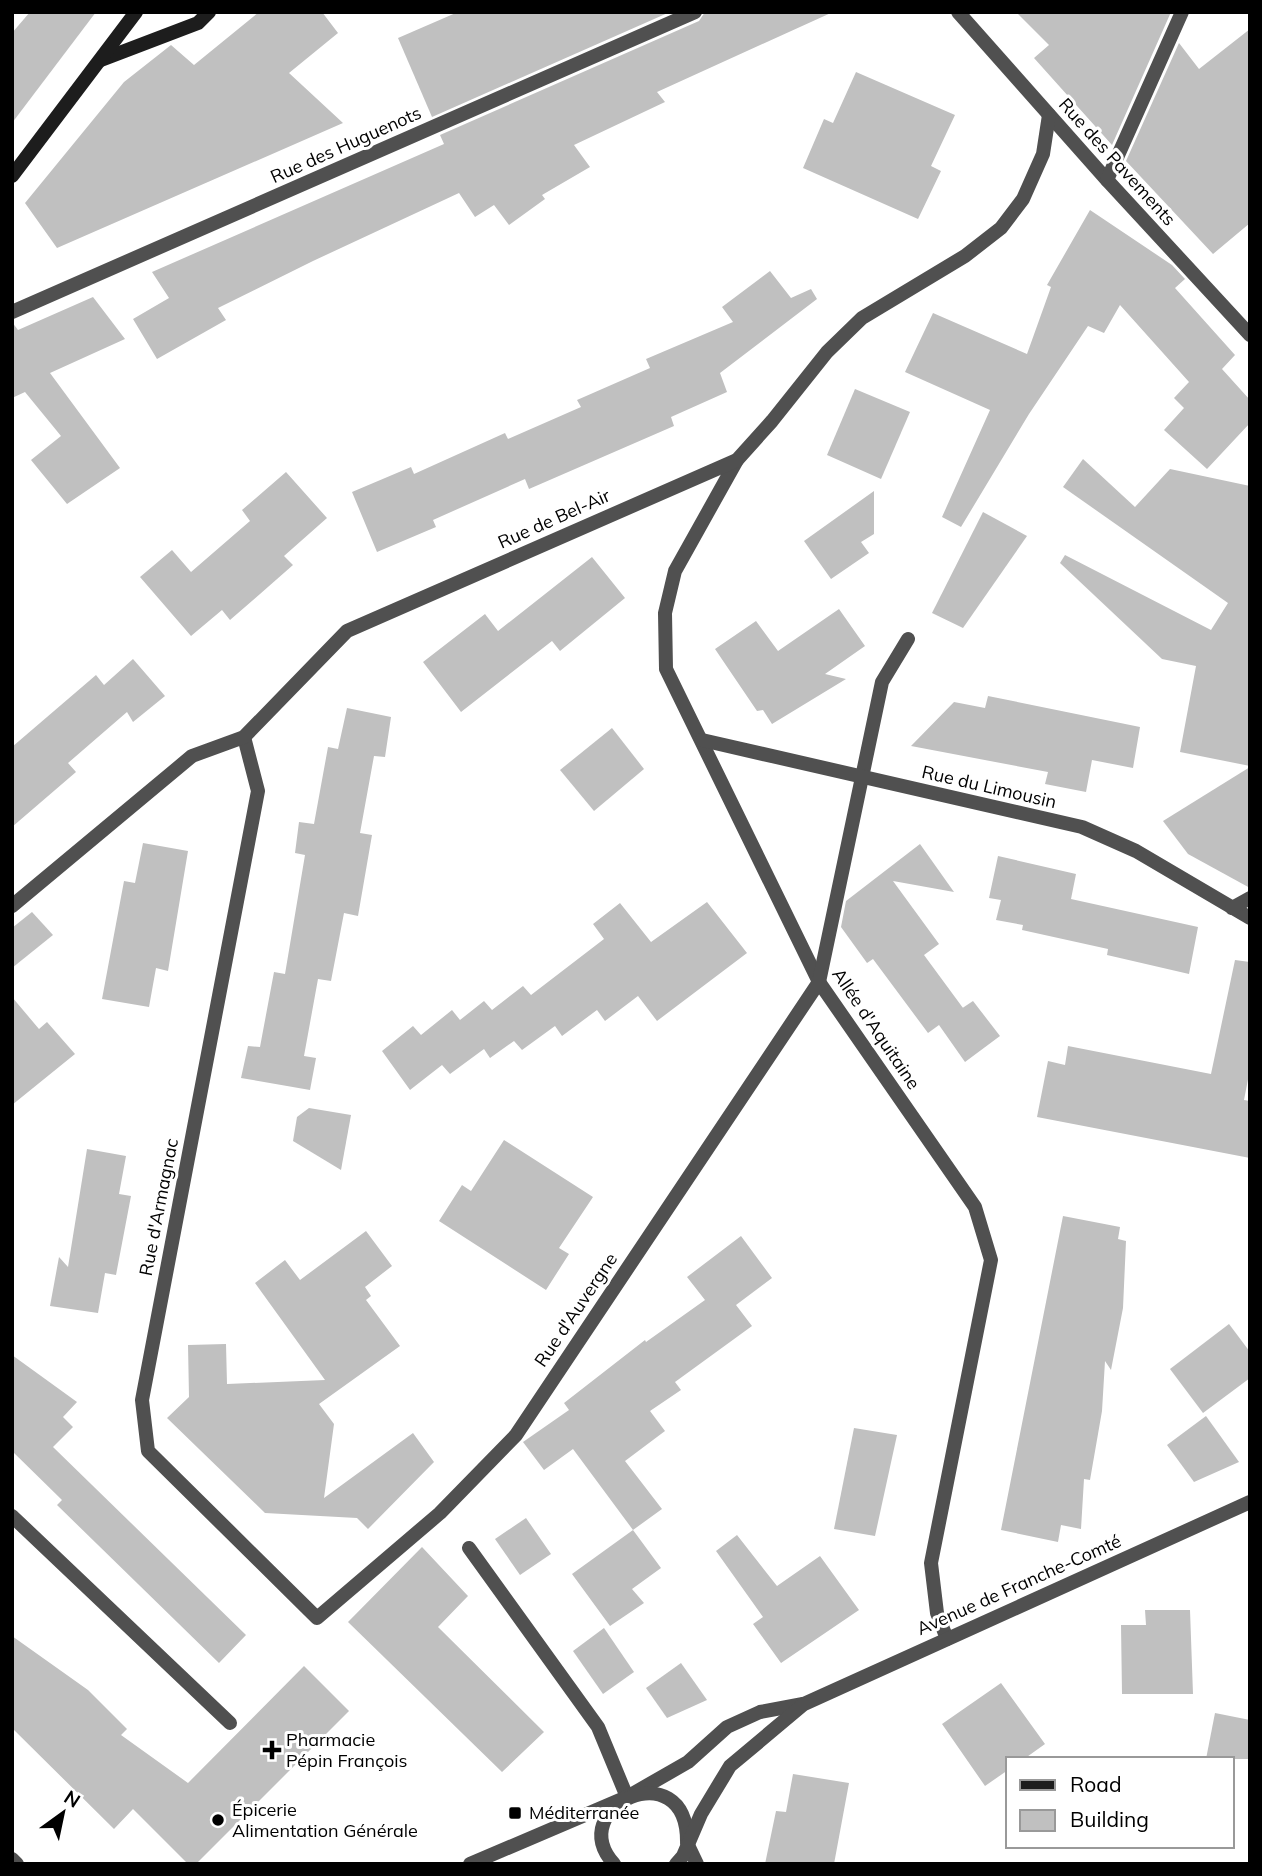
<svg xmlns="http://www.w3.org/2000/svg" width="1262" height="1876" font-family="Mulish,sans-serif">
<rect width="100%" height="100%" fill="#fff"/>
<g fill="#c0c0c0">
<path d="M 30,12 L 96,12 L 12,123 L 12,33 Z"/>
<path d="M 259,12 L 322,12 L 338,33 L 289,73 L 343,123 L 57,248 L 25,203 L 124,82 L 171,45 L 194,65 Z"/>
<path d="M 458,12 L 670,12 L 432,117 L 398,38 Z"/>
<path d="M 705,12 L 833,12 L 657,92 L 665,102 L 574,145 L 590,167 L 542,195 L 545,199 L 509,225 L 494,205 L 475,217 L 459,193 L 313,261 L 218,308 L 226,320 L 157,359 L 133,319 L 169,298 L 152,272 L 444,144 L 440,135 L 699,21 Z"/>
<path d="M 1016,12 L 1171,12 L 1112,145 L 1034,58 L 1049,45 Z"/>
<path d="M 1250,29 L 1250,223 L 1213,254 L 1126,161 L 1179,43 L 1199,69 Z"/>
<path d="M 856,72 L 955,115 L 931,166 L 941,171 L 918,219 L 803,168 L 824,119 L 833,123 Z"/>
<path d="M 1090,210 L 1172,265 L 1185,279 L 1175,288 L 1235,355 L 1222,369 L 1250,400 L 1250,423 L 1207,469 L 1164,430 L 1184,408 L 1174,398 L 1189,382 L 1120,305 L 1104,333 L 1088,326 L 1029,414 L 961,527 L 942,517 L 990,410 L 905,372 L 933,313 L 1027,354 L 1051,287 L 1047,285 Z"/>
<path d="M 770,271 L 791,298 L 811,289 L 817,299 L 720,373 L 727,392 L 671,417 L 674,426 L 529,489 L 525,479 L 433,520 L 436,527 L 377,552 L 352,492 L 411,467 L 414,474 L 505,433 L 508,439 L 581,407 L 577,400 L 650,368 L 646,359 L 733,322 L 722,307 Z"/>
<path d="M 93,297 L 125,339 L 50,373 L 120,468 L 67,504 L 31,460 L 61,436 L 25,392 L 12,398 L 12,322 L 18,330 Z"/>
<path d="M 855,389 L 910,412 L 881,479 L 827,455 Z"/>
<path d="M 1083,459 L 1135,507 L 1170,469 L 1250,486 L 1250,766 L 1180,752 L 1196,666 L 1162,659 L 1060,563 L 1065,555 L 1211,630 L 1228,603 L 1063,487 Z"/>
<path d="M 286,472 L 327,518 L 284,556 L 293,565 L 260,594 L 230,620 L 222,610 L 191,636 L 140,577 L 172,550 L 191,572 L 250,521 L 242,510 Z"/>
<path d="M 874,491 L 874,534 L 861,542 L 869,553 L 831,579 L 804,541 Z"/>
<path d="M 983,512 L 1027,536 L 963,628 L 932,613 Z"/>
<path d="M 592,557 L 625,598 L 560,651 L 552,641 L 461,712 L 423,662 L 485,614 L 498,631 Z"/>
<path d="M 839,609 L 865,646 L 825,674 L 846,679 L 772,724 L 763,710 L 757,711 L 715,649 L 756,621 L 778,651 Z"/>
<path d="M 133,659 L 165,696 L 133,722 L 127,712 L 68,763 L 76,772 L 12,827 L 12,747 L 96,675 L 104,685 Z"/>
<path d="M 988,696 L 1140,727 L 1133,768 L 1092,760 L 1086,792 L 1045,784 L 1048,772 L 911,746 L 954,702 L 985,708 Z"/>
<path d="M 347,708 L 391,717 L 385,757 L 374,756 L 360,833 L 372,835 L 358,916 L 344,913 L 331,981 L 318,979 L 304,1056 L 316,1058 L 310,1090 L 241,1078 L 248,1046 L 260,1047 L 274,972 L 285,974 L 305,855 L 295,853 L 299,822 L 314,824 L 328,747 L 338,749 Z"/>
<path d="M 612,728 L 644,769 L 594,811 L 560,770 Z"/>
<path d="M 1250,767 L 1250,888 L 1188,854 L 1163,821 Z"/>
<path d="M 143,843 L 188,851 L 168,971 L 156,968 L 149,1007 L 102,999 L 124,881 L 135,883 Z"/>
<path d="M 920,844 L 954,892 L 893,881 L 939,944 L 924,955 L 963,1008 L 961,1009 L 973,1001 L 1000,1036 L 965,1062 L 939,1025 L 928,1033 L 873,959 L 867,963 L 841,927 L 846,901 Z"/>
<path d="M 998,856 L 1076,874 L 1071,899 L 1198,927 L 1189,974 L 1107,955 L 1108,949 L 1022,930 L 1023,925 L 996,920 L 1001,900 L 989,898 Z"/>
<path d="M 707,902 L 747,953 L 657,1021 L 638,996 L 605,1021 L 597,1010 L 562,1036 L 555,1026 L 522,1050 L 514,1041 L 490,1058 L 484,1049 L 450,1074 L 442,1065 L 410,1090 L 382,1051 L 413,1026 L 421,1035 L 452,1010 L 460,1020 L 484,1001 L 492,1010 L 523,986 L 531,995 L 604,939 L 593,924 L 620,903 L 651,942 Z"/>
<path d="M 32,912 L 53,935 L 12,968 L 12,928 Z"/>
<path d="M 1235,960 L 1250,962 L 1250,1069 L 1244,1100 L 1250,1101 L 1250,1158 L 1037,1117 L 1048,1061 L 1065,1065 L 1068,1046 L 1211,1074 Z"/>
<path d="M 12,997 L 39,1029 L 47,1022 L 75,1054 L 12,1105 Z"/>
<path d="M 309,1108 L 351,1115 L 341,1170 L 293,1141 L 297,1117 Z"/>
<path d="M 504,1140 L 593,1197 L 559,1248 L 569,1254 L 546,1290 L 439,1221 L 462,1185 L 471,1191 Z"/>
<path d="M 87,1149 L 126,1156 L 119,1194 L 131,1196 L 116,1275 L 105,1273 L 98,1313 L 50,1306 L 59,1257 L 68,1267 Z"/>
<path d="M 1063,1216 L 1120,1227 L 1118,1239 L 1126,1241 L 1123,1308 L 1111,1370 L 1105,1361 L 1102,1411 L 1090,1480 L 1084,1479 L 1081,1529 L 1061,1525 L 1058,1542 L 1001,1530 Z"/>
<path d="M 366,1231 L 392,1266 L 365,1287 L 371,1296 L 366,1300 L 400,1346 L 319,1404 L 334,1424 L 324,1498 L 413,1433 L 434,1462 L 368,1529 L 357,1518 L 265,1513 L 167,1418 L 189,1397 L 188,1345 L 226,1344 L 227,1384 L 325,1380 L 255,1283 L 285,1260 L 300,1280 Z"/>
<path d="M 741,1236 L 772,1278 L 736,1305 L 752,1326 L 675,1382 L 681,1390 L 650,1411 L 665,1431 L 625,1461 L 662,1509 L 633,1530 L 573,1449 L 544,1470 L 523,1442 L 569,1410 L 564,1403 L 645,1340 L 646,1342 L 705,1300 L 687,1277 Z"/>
<path d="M 1229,1324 L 1250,1352 L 1250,1378 L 1203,1413 L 1170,1369 Z"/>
<path d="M 12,1355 L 77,1402 L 63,1417 L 73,1427 L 53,1447 L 246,1635 L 219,1663 L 57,1505 L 62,1500 L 12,1451 Z"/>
<path d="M 1206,1416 L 1239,1462 L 1194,1482 L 1167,1445 Z"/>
<path d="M 854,1428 L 897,1435 L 875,1536 L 834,1529 Z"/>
<path d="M 526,1518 L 551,1554 L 520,1575 L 495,1539 Z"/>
<path d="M 633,1530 L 661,1568 L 632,1589 L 644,1603 L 610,1626 L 572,1574 Z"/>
<path d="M 737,1535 L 777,1586 L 820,1556 L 859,1610 L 781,1663 L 753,1624 L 763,1617 L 716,1551 Z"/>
<path d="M 422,1547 L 468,1596 L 438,1627 L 544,1732 L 502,1772 L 348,1622 Z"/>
<path d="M 1145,1610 L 1190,1610 L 1193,1694 L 1122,1694 L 1121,1625 L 1146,1625 Z"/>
<path d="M 604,1628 L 634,1672 L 603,1694 L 573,1651 Z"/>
<path d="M 12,1636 L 88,1690 L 127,1729 L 121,1735 L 188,1783 L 304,1666 L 349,1711 L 196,1864 L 188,1864 L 133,1809 L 114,1829 L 12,1728 Z"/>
<path d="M 681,1663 L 707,1700 L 667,1718 L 646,1688 Z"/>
<path d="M 1001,1683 L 1045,1744 L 1024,1759 L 1008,1759 L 1008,1770 L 985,1786 L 942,1724 Z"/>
<path d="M 1215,1713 L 1250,1720 L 1250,1759 L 1206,1759 Z"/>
<path d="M 793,1774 L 849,1783 L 834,1864 L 765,1864 L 776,1811 L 786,1812 Z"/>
</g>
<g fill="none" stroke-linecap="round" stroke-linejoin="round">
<g stroke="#505050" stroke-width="14">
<path d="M 12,1516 L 230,1723"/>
<path d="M 469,1548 L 598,1727 L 627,1797"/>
</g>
<g stroke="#505050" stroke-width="14">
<path d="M 958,12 L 1107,180 L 1250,335"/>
<path d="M 1107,180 L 1182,12"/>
<path d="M 12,312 L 695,12"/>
<path d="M 737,460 L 675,571 L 665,613 L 666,669 L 819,982 L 975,1207 L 991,1260 L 931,1563 L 937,1613 L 947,1639"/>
<path d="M 244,737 L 258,791 L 142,1400 L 148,1451 L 317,1618 L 440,1513 L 516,1435 L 819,982 L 882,682 L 908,639"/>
<path d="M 702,740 L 1082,827 L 1136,851 L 1250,918"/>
<path d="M 12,906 L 192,756 L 244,737 L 347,631 L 737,460 L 772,421 L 827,352 L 862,318 L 965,256 L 1001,228 L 1023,199 L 1043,154 L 1049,115"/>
<path d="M 1232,908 L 1250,898"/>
<path d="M 687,1843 L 697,1864"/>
<path d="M 12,1859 L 17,1864"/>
</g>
<g stroke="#505050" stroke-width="14">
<path d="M 470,1864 L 627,1797 L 688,1762 L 727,1727 L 760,1712 L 803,1704"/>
<path d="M 614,1864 C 562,1806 687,1751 687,1841"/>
<path d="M 676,1864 L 683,1856 L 701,1814 L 730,1766 L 804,1704 L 1250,1502"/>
</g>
<g stroke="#1d1d1d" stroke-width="14">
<path d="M 101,60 L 198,23 L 209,12"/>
<path d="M 12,176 L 136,12"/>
</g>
</g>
<g fill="#000" stroke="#fff" stroke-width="2.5">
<path d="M268.5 1739.5h7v7h7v7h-7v7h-7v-7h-7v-7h7z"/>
<rect x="508" y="1806" width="14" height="14" rx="3.5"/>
<circle cx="218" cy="1820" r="7"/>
</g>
<g text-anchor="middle" stroke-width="6" stroke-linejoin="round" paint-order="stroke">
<g font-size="18" fill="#000" stroke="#fff">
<text transform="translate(346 145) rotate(-24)" y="6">Rue des Huguenots</text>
<text transform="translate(1117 162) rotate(48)" y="6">Rue des Pavements</text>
<text transform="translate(554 519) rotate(-24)" y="6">Rue de Bel-Air</text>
<text transform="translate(989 787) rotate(13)" y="6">Rue du Limousin</text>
<text transform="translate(876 1029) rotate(56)" y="6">Allée d'Aquitaine</text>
<text transform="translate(159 1207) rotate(-79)" y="6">Rue d'Armagnac</text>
<text transform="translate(576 1310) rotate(-56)" y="6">Rue d'Auvergne</text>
<text transform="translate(1019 1585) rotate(-24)" y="6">Avenue de Franche-Comté</text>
</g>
<g font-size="18" fill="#000" stroke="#fff" text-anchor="start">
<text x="286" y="1746">Pharmacie<tspan x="286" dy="21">Pépin François</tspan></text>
<text x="232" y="1816">Épicerie<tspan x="232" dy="21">Alimentation Générale</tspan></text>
<text x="529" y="1819">Méditerranée</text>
</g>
</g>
<rect width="1262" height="1876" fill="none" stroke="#000000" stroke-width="28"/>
<rect x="1006" y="1757" width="228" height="91" fill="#ffffff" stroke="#999999" stroke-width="2"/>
<rect x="1020" y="1780" width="35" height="10" fill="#1d1d1d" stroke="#999999" stroke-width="2"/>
<text x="1070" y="1792" font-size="21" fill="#000000">Road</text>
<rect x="1020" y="1810" width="35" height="21" fill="#c0c0c0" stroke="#999999" stroke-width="2"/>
<text x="1070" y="1827" font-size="21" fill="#000000">Building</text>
<g transform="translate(63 1813) rotate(33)" stroke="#ffffff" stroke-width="5" paint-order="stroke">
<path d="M0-5L12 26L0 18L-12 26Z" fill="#000000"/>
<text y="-10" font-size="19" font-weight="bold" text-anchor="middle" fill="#000000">N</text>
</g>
</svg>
